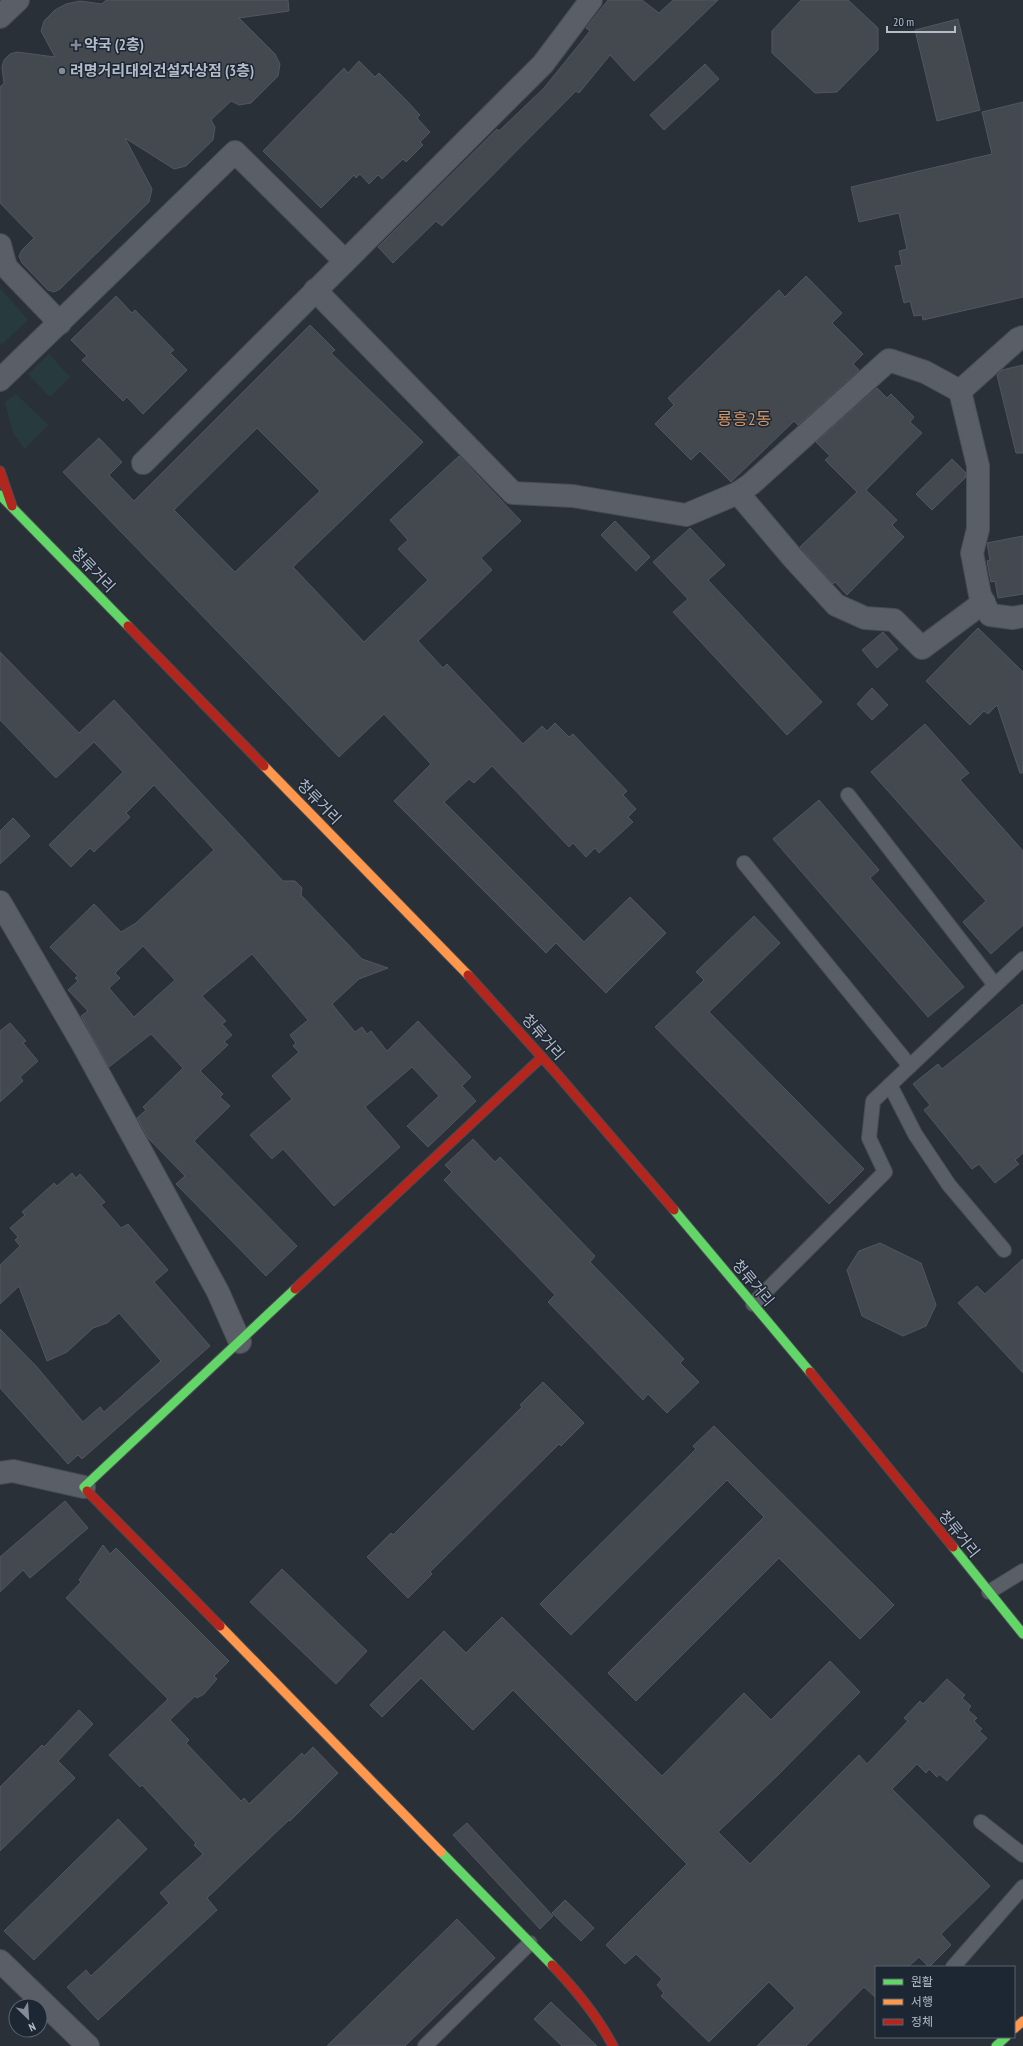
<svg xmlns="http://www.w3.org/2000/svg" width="1023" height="2046" font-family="'PT Sans Narrow','Noto Sans KR',sans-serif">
<rect width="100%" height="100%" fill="#2a3038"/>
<g fill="#273a3e">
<path d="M 0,288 L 28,320 L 1,345 L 0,342 Z"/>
<path d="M 49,354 L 70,377 L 50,397 L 28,374 Z"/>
<path d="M 16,394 L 48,425 L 25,449 L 13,433 L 5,402 Z"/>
</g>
<g fill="#444950" stroke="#52575f" fill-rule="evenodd">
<path d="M 106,0 L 288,0 L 289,11 L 239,18 L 275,54 L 280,64 L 278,76 L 251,103 L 239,105 L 231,101 L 211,120 L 215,127 L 213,140 L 186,166 L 174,169 L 125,138 L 152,189 L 149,202 L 60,289 L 54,292 L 48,290 L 22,263 L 19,256 L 22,250 L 34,238 L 0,203 L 0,87 L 4,83 L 2,67 L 4,60 L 10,54 L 17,52 L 55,57 L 41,31 L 44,21 L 55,10 L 66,4 L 80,1 L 102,4 Z"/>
<path d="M 608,0 L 642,0 L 659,13 L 673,0 L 718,0 L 634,81 L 610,55 L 579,93 L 576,91 L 442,226 L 436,221 L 393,263 L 378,247 L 497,129 L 499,131 L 544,88 L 590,31 L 586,28 Z"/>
<path d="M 801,0 L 848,0 L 878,28 L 878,50 L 837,92 L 815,93 L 772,53 L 772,31 Z"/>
<path d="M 958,19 L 980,110 L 937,121 L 915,30 Z"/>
<path d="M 359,61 L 375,77 L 379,73 L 407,101 L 420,115 L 417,118 L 430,132 L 420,142 L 423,145 L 406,162 L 403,159 L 382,179 L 378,175 L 369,184 L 360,174 L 356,178 L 354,175 L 321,208 L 263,151 L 344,68 L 348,73 Z"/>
<path d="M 705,64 L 719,79 L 664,130 L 650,115 Z"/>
<path d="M 1023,102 L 1023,297 L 923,320 L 922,315 L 914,316 L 910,301 L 904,303 L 895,266 L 902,265 L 899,251 L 907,249 L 899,213 L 859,222 L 851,187 L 992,154 L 982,112 Z"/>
<path d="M 806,276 L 842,313 L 832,323 L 863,354 L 853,364 L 859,370 L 798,425 L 794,421 L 731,482 L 700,451 L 691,460 L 655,424 L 674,405 L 668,398 L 779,290 L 785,297 Z"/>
<path d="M 116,296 L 132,313 L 135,310 L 174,350 L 170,353 L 187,370 L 143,414 L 127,397 L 123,401 L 82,360 L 87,356 L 71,340 Z"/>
<path d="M 310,325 L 335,350 L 331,353 L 423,442 L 293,567 L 364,642 L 428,580 L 398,549 L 408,540 L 390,520 L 459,456 L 521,521 L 481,558 L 492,570 L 418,641 L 443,668 L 447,664 L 523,744 L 542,726 L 547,731 L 555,723 L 569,737 L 573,734 L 627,791 L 623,795 L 636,809 L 628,817 L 633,822 L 599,853 L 595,848 L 586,857 L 573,843 L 569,847 L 492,766 L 474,783 L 469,779 L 444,802 L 584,942 L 630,897 L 666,933 L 606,993 L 556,943 L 546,953 L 394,801 L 431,764 L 384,714 L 339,757 L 63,472 L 99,438 L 122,462 L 109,475 L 134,501 ZM 257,428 L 320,491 L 235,572 L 174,510 Z"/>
<path d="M 1023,365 L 1023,453 L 1016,453 L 997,375 L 1002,370 Z"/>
<path d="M 877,388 L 887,398 L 891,394 L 914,417 L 910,422 L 922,433 L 866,490 L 897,520 L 892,525 L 904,537 L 847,595 L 835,582 L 833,584 L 800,547 L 857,492 L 825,460 L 830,456 L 816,442 Z"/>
<path d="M 952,459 L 966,473 L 966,477 L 932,510 L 916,494 Z"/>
<path d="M 615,521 L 650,557 L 636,571 L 601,535 Z"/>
<path d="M 690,528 L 725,565 L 708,580 L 822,702 L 787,735 L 673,612 L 688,599 L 653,562 Z"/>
<path d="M 1023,536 L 1023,594 L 998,598 L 995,581 L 991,582 L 987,561 L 990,560 L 987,543 Z"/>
<path d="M 978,628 L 1023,672 L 1023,773 L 1020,773 L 997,705 L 988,714 L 984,711 L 970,725 L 926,681 Z"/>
<path d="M 883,632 L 898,649 L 877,668 L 862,650 Z"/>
<path d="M 0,652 L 79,733 L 114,700 L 283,881 L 295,881 L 302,888 L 301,895 L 362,959 L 388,968 L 359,979 L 332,1004 L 355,1032 L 362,1027 L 367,1034 L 371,1031 L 387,1051 L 418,1021 L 471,1077 L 462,1086 L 476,1101 L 428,1147 L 407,1126 L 439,1096 L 412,1067 L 365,1107 L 400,1147 L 334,1206 L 283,1149 L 272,1159 L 250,1135 L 292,1099 L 272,1076 L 299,1052 L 293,1046 L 296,1043 L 290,1035 L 308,1020 L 252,954 L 202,996 L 226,1021 L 222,1024 L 232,1035 L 224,1042 L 228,1045 L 200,1071 L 223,1094 L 220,1097 L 230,1106 L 194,1141 L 297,1246 L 266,1276 L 176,1184 L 185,1176 L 149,1139 L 137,1118 L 146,1110 L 143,1107 L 183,1068 L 151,1034 L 109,1067 L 81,1016 L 88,1011 L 68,990 L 78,981 L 75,978 L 78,976 L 50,947 L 94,904 L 121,932 L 136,923 L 214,850 L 154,785 L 126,813 L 130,817 L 94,852 L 90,848 L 71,867 L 49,845 L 123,772 L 94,742 L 56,778 L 0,720 ZM 143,946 L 175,980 L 134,1017 L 109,988 L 120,978 L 115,973 Z"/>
<path d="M 872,688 L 888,705 L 872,720 L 857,704 Z"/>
<path d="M 925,724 L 969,773 L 960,780 L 1023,851 L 1023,925 L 991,954 L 963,922 L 986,901 L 871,772 Z"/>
<path d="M 819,800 L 879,870 L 870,878 L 964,987 L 928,1017 L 773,839 Z"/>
<path d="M 13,818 L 30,836 L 0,864 L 0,831 Z"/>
<path d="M 754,916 L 780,943 L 709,1012 L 864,1169 L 829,1204 L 655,1027 L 704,980 L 696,972 Z"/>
<path d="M 1023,1004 L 1023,1153 L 1015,1160 L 1019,1164 L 995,1183 L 979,1164 L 972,1169 L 924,1110 L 930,1105 L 913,1084 L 938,1064 L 942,1069 Z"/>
<path d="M 10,1023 L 26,1041 L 23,1043 L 38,1061 L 20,1077 L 23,1081 L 0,1102 L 0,1031 Z"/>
<path d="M 473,1139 L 495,1162 L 500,1157 L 595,1256 L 590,1262 L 684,1359 L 680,1363 L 699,1382 L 667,1413 L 648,1394 L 643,1400 L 548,1302 L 555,1295 L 444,1180 L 452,1172 L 445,1165 Z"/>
<path d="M 72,1173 L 76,1178 L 80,1174 L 105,1202 L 101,1205 L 121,1228 L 128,1224 L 168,1270 L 154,1282 L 210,1346 L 82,1459 L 78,1455 L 68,1464 L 0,1388 L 0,1329 L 36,1366 L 83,1422 L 100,1407 L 104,1412 L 161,1361 L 119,1313 L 107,1323 L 93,1328 L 67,1352 L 47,1361 L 19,1286 L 0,1304 L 0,1265 L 20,1246 L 15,1240 L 18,1237 L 10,1228 L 25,1215 L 22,1212 L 54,1183 L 57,1186 Z"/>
<path d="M 880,1243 L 921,1263 L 936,1305 L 926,1326 L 903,1336 L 862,1316 L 847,1270 L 859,1251 Z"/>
<path d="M 1023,1259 L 1023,1373 L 958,1303 L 977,1286 L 985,1294 Z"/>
<path d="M 543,1382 L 584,1423 L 561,1446 L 559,1444 L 430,1572 L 432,1574 L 408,1598 L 367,1557 L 391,1533 L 393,1535 L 522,1407 L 520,1405 Z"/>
<path d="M 714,1426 L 894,1605 L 860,1639 L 779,1558 L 636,1701 L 608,1673 L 764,1517 L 727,1480 L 571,1635 L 540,1604 L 696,1449 L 693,1446 Z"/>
<path d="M 65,1501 L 88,1528 L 30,1578 L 23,1570 L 0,1592 L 0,1557 Z"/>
<path d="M 103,1545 L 110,1554 L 116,1548 L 229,1661 L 214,1676 L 217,1679 L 204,1694 L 197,1698 L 195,1696 L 170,1720 L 189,1740 L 186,1743 L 241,1801 L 244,1798 L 249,1804 L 302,1753 L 304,1756 L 313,1747 L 338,1773 L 290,1821 L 289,1820 L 207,1898 L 217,1910 L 98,2020 L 67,1987 L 86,1970 L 91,1976 L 169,1903 L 160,1893 L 203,1854 L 194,1845 L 196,1843 L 142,1785 L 140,1787 L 109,1755 L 168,1699 L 66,1598 L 81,1582 L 79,1580 Z"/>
<path d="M 282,1569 L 367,1651 L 336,1684 L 250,1602 Z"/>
<path d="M 502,1617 L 662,1776 L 744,1693 L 771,1720 L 830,1661 L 860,1692 L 776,1777 L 718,1832 L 750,1864 L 859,1755 L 867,1764 L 908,1721 L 904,1718 L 920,1701 L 923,1704 L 947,1679 L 965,1695 L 962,1698 L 971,1706 L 968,1710 L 977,1718 L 974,1721 L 982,1729 L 979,1731 L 987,1738 L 947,1781 L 939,1774 L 937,1777 L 929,1769 L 926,1773 L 917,1764 L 892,1789 L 990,1886 L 941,1934 L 951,1945 L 929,1967 L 919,1957 L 908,1967 L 876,1967 L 876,1998 L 864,1987 L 806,2046 L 757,2046 L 795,2008 L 769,1982 L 709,2042 L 661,1996 L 664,1993 L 657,1985 L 662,1979 L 636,1954 L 625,1964 L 606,1945 L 687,1864 L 513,1690 L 473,1730 L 421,1678 L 382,1717 L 370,1705 L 444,1631 L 466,1653 Z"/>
<path d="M 79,1710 L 93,1724 L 58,1761 L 75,1778 L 0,1851 L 0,1787 L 42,1745 L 44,1747 Z"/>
<path d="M 118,1819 L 147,1849 L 34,1960 L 4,1931 Z"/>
<path d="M 467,1823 L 553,1916 L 540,1929 L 453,1835 Z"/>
<path d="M 565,1900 L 594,1928 L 581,1941 L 552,1913 Z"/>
<path d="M 457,1919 L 495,1958 L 405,2046 L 327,2046 Z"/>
<path d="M 551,2002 L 597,2046 L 562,2046 L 534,2019 Z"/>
</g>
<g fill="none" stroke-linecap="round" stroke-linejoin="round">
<defs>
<g id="lane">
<path d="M 848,795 L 995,985"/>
<path d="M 744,863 L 910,1066"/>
<path d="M 890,1085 L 915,1134 L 949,1185 L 1004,1250"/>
<path d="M 753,1304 L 885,1172 L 869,1138 L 873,1101 L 1023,959"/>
<path d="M 989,1592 L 1023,1571"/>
<path d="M 981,1822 L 1023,1855"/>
<path d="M 953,1967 L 1023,1887"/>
<path d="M 425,2046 L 530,1943"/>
</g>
<g id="street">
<path d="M 0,17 L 18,0"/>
<path d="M 0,245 L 6,267 L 60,323"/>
<path d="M 315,290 L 513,493 L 573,496 L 686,515 L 738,493 L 751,484 L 889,360 L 925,372 L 960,391"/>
<path d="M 1023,337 L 1018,339 L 960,391 L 978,466 L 978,529 L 972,553 L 980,595 L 990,615 L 1013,618 L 1023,616"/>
<path d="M 0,380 L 235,152 L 345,261"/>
<path d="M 143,463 L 543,64 L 591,0"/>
<path d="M 738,493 L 793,558 L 836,605 L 865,618 L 894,620 L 922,648 L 984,602"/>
<path d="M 0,902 L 82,1043 L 218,1292 L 240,1342"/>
<path d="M 0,1473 L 13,1471 L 84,1487"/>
<path d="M 0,1961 L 88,2046"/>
</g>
<g id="fast">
<path d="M 0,495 L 128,626"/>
<path d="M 674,1210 L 810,1372"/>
<path d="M 87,1491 L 84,1487 L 295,1289"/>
<path d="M 953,1547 L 1023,1634"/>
<path d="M 441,1852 L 552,1965"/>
<path d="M 996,2046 L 1006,2037"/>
</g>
<g id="slow">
<path d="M 264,766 L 468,975"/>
<path d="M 220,1626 L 441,1852"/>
<path d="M 1014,2029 L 1023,2021"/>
</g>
<g id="jam">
<path d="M 0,471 L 12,506"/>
<path d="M 128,626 L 264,766"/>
<path d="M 468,975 L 557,1074 L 674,1210"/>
<path d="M 295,1289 L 542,1057"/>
<path d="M 810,1372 L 953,1547"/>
<path d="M 87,1491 L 220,1626"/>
<path d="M 552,1965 C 576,1990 597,2015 613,2046"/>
</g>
</defs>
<use href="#lane" stroke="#484c53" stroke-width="16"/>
<use href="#street" stroke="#484c53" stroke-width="24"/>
<use href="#fast" stroke="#484c53" stroke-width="11"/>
<use href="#slow" stroke="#484c53" stroke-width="11"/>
<use href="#jam" stroke="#484c53" stroke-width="11"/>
<use href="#lane" stroke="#5a5e66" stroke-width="14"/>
<use href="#street" stroke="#5a5e66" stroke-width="22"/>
<use href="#fast" stroke="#63d668" stroke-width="9"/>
<use href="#slow" stroke="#ff974d" stroke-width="9"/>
<use href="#jam" stroke="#b3261e" stroke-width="9"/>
</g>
<g fill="#848b96" stroke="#1d2633" stroke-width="1.5">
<path d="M74 39h4v4h4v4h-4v4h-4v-4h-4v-4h4z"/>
<circle cx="62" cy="71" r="4"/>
</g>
<g text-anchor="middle" stroke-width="3" stroke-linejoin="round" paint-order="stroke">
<g font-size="15" font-weight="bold" fill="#b4bcc9" stroke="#1d2633" text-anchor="start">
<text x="84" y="50">약국 (2층)</text>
<text x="70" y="76">려명거리대외건설자상점 (3층)</text>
</g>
<g font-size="15" fill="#b4bcc9" stroke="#1d2633">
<text transform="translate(93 570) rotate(46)" y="5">청류거리</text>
<text transform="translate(319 802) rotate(46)" y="5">청류거리</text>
<text transform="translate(543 1037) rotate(49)" y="5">청류거리</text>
<text transform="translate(753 1283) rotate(50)" y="5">청류거리</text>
<text transform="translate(959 1534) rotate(51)" y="5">청류거리</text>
</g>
<g font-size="17" fill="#d59563" stroke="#1d2633">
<text x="744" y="425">룡흥2동</text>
</g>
</g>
<rect x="875" y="1966" width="140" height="72" fill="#1d2633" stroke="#59626f"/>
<rect x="883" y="1979" width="20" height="6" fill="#63d668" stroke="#59626f"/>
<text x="911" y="1986" font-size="12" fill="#b4bcc9">원활</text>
<rect x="883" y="1999" width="20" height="6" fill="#ff974d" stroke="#59626f"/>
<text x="911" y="2006" font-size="12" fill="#b4bcc9">서행</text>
<rect x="883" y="2019" width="20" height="6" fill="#b3261e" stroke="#59626f"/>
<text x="911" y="2026" font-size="12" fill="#b4bcc9">정체</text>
<g transform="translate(28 2018) rotate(155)"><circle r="19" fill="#1d2633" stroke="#59626f"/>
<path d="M0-3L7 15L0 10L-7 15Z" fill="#848b96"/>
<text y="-6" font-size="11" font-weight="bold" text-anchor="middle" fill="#b4bcc9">N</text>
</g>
<path d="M887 26v6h68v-6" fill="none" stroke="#b4bcc9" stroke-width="2"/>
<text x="893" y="26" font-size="12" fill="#b4bcc9" stroke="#1d2633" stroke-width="3" paint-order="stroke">20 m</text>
</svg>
